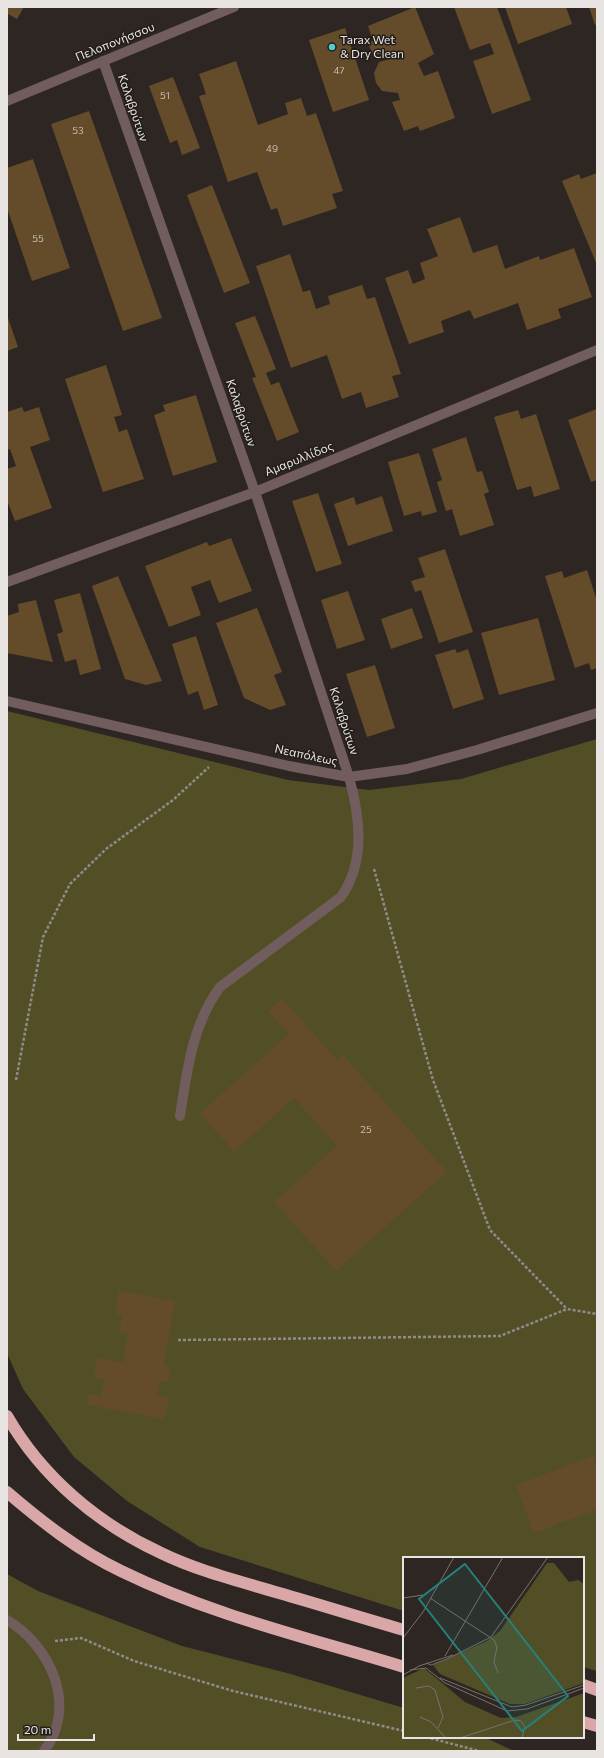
<svg xmlns="http://www.w3.org/2000/svg" width="604" height="1758" font-family="Commissioner,sans-serif">
<rect width="100%" height="100%" fill="#2d2623"/>
<g fill="#524f27">
<path d="M 7,711 L 288,780 L 369,790 L 461,779 L 597,739 L 597,1671 L 583,1667 L 583,1558 L 404,1558 L 404,1611 L 200,1547 L 127,1501 L 74,1457 L 23,1389 L 7,1353 Z"/>
<path d="M 7,1574 L 38,1591 L 182,1646 L 287,1673 L 404,1708 L 404,1737 L 484,1737 L 514,1751 L 7,1751 Z"/>
</g>
<g fill="#644c2a">
<path d="M 7,7 L 24,7 L 17,19 L 8,14 L 7,15 Z"/>
<path d="M 415,7 L 434,54 L 418,63 L 424,76 L 438,71 L 455,118 L 420,131 L 418,126 L 404,131 L 392,102 L 400,100 L 398,93 L 382,91 L 376,83 L 374,73 L 379,62 L 390,59 L 387,53 L 373,55 L 368,43 L 373,41 L 368,26 Z"/>
<path d="M 454,7 L 497,7 L 531,100 L 492,114 L 473,61 L 494,54 L 490,43 L 470,50 Z"/>
<path d="M 505,7 L 566,7 L 572,24 L 518,44 Z"/>
<path d="M 589,7 L 597,7 L 597,24 L 595,25 Z"/>
<path d="M 345,28 L 369,100 L 333,112 L 309,40 Z"/>
<path d="M 236,61 L 258,125 L 288,114 L 285,103 L 301,98 L 307,116 L 316,113 L 343,191 L 332,194 L 337,208 L 283,226 L 277,208 L 271,210 L 257,172 L 228,182 L 199,96 L 206,94 L 199,74 Z"/>
<path d="M 173,77 L 200,148 L 182,155 L 177,140 L 170,143 L 149,86 Z"/>
<path d="M 89,111 L 162,318 L 123,331 L 51,124 Z"/>
<path d="M 33,159 L 70,268 L 32,281 L 7,208 L 7,168 Z"/>
<path d="M 597,173 L 597,265 L 562,181 L 579,174 L 581,179 Z"/>
<path d="M 212,185 L 250,283 L 224,293 L 187,195 Z"/>
<path d="M 460,217 L 473,253 L 497,245 L 505,269 L 539,256 L 540,260 L 574,248 L 592,297 L 558,309 L 561,318 L 527,330 L 518,303 L 474,319 L 470,310 L 441,321 L 444,332 L 409,344 L 385,278 L 408,270 L 413,284 L 425,279 L 420,263 L 438,256 L 427,229 Z"/>
<path d="M 290,254 L 303,292 L 310,290 L 316,309 L 330,304 L 328,296 L 362,285 L 367,299 L 375,297 L 401,374 L 392,376 L 399,397 L 366,408 L 361,392 L 342,399 L 327,355 L 291,368 L 256,266 Z"/>
<path d="M 7,315 L 18,347 L 7,351 Z"/>
<path d="M 255,316 L 276,369 L 266,373 L 271,385 L 279,382 L 299,432 L 277,441 L 252,378 L 256,377 L 235,323 Z"/>
<path d="M 106,365 L 122,415 L 114,417 L 119,432 L 127,429 L 144,479 L 103,492 L 65,379 Z"/>
<path d="M 196,395 L 217,462 L 173,476 L 154,415 L 165,411 L 163,405 Z"/>
<path d="M 22,407 L 24,412 L 39,407 L 50,440 L 30,447 L 52,508 L 15,521 L 7,500 L 7,469 L 16,466 L 10,449 L 7,450 L 7,412 Z"/>
<path d="M 597,409 L 597,480 L 591,482 L 568,420 Z"/>
<path d="M 518,410 L 521,419 L 536,414 L 560,489 L 534,497 L 531,486 L 517,490 L 494,417 Z"/>
<path d="M 466,437 L 477,472 L 482,471 L 489,492 L 484,494 L 494,525 L 460,536 L 452,509 L 446,511 L 437,482 L 442,480 L 432,449 Z"/>
<path d="M 419,453 L 437,512 L 422,516 L 421,511 L 404,516 L 388,462 Z"/>
<path d="M 318,493 L 342,564 L 316,572 L 292,501 Z"/>
<path d="M 382,496 L 393,531 L 348,546 L 334,504 L 354,497 L 356,505 Z"/>
<path d="M 231,538 L 252,591 L 219,603 L 210,580 L 191,587 L 201,615 L 169,627 L 145,566 L 207,542 L 209,546 Z"/>
<path d="M 445,549 L 473,632 L 439,643 L 421,590 L 415,592 L 411,581 L 425,577 L 418,558 Z"/>
<path d="M 587,570 L 597,601 L 597,668 L 591,670 L 589,663 L 575,668 L 545,576 L 562,571 L 564,578 Z"/>
<path d="M 118,576 L 162,681 L 146,685 L 125,679 L 92,586 Z"/>
<path d="M 348,591 L 365,640 L 337,649 L 321,600 Z"/>
<path d="M 80,593 L 101,669 L 80,675 L 76,659 L 65,662 L 57,634 L 63,632 L 54,600 Z"/>
<path d="M 36,600 L 53,662 L 7,653 L 7,616 L 19,612 L 18,604 Z"/>
<path d="M 257,608 L 282,672 L 274,675 L 286,705 L 270,710 L 244,698 L 216,623 Z"/>
<path d="M 412,608 L 423,638 L 391,649 L 381,619 Z"/>
<path d="M 538,618 L 555,680 L 499,695 L 481,633 Z"/>
<path d="M 196,636 L 218,705 L 204,710 L 198,691 L 188,695 L 172,644 Z"/>
<path d="M 455,649 L 457,653 L 468,649 L 484,699 L 453,709 L 435,655 Z"/>
<path d="M 375,665 L 395,728 L 367,737 L 346,674 Z"/>
<path d="M 282,998 L 337,1060 L 343,1055 L 447,1172 L 336,1271 L 274,1202 L 337,1146 L 294,1098 L 234,1152 L 200,1113 L 289,1034 L 268,1011 Z"/>
<path d="M 119,1291 L 175,1301 L 164,1365 L 170,1367 L 168,1382 L 160,1381 L 157,1395 L 169,1397 L 165,1419 L 87,1405 L 89,1394 L 101,1396 L 104,1379 L 94,1378 L 97,1358 L 123,1362 L 128,1334 L 119,1332 L 122,1316 L 115,1314 Z"/>
<path d="M 593,1456 L 597,1467 L 597,1509 L 534,1533 L 516,1485 Z"/>
</g>
<g fill="none" stroke-linecap="round" stroke-linejoin="round">
<g stroke="#908b89" stroke-width="2.5" stroke-dasharray="3 2" stroke-linecap="butt">
<path d="M 374,869 L 433,1080 L 490,1230 L 567,1309"/>
<path d="M 16,1080 L 43,937 L 70,884 L 106,849 L 173,800 L 209,767"/>
<path d="M 178,1340 L 500,1336 L 567,1309 L 597,1314"/>
<path d="M 55,1641 L 81,1638 L 134,1661 L 233,1691 L 404,1731"/>
<path d="M 426,1737 L 479,1751"/>
</g>
<g stroke="#725d5e" stroke-width="10">
<path d="M 103,61 L 255,492 L 349,777 C 360,817 366,861 341,897 L 220,987 C 192,1025 187,1071 180,1116"/>
<path d="M 7,101 L 234,7"/>
<path d="M 7,582 L 255,492 L 597,350"/>
<path d="M 7,701 L 289,766 L 349,777 L 407,769 L 477,750 L 597,713"/>
<path d="M 7,1620 C 51,1646 78,1707 44,1751"/>
</g>
<g stroke="#d9a7a8" stroke-width="12">
<path d="M 7,1416 C 42,1477 98,1524 161,1553 C 198,1571 239,1581 279,1593 C 321,1605 362,1618 404,1630"/>
<path d="M 7,1492 C 42,1522 79,1551 121,1571 C 211,1615 309,1638 404,1667"/>
<path d="M 583,1685 L 597,1690"/>
<path d="M 583,1722 L 597,1726"/>
</g>
</g>
<circle fill="#53cdcb" stroke="#231d1a" stroke-width="1.5" cx="332" cy="47" r="4"/>
<g text-anchor="middle" stroke-width="3" stroke-linejoin="round" paint-order="stroke">
<g font-size="10" fill="#c7beb4">
<text x="339" y="74">47</text>
<text x="165" y="99">51</text>
<text x="78" y="134">53</text>
<text x="272" y="152">49</text>
<text x="38" y="242">55</text>
<text x="366" y="1133">25</text>
</g>
<g font-size="12" fill="#e8e4e2" stroke="#231d1a" text-anchor="start">
<text x="340" y="44">Tarax Wet<tspan x="340" dy="14">&amp; Dry Clean</tspan></text>
</g>
<g font-size="12" fill="#e8e4e2" stroke="#231d1a">
<text transform="translate(115 42) rotate(-22)" y="4">Πελοπονήσσου</text>
<text transform="translate(133 108) rotate(71)" y="4">Καλαβρύτων</text>
<text transform="translate(241 413) rotate(71)" y="4">Καλαβρύτων</text>
<text transform="translate(299 459) rotate(-22)" y="4">Αμαρυλλίδος</text>
<text transform="translate(344 721) rotate(72)" y="4">Καλαβρύτων</text>
<text transform="translate(306 755) rotate(12)" y="4">Νεαπόλεως</text>
</g>
</g>
<g transform="translate(403 1557)">
<rect width="181" height="181" fill="#2d2623"/>
<path d="M 144,6 L 151,6 L 166,25 L 175,23 L 181,27 L 181,126 L 122,147 L 107,147 L 37,117 L 30,108 L 84,84 L 97,74 ZM 21,111 L 62,145 L 98,161 L 113,160 L 181,136 L 181,181 L 0,181 L 0,121 Z" fill="#524f27"/>
<path fill="none" stroke="#78726f" stroke-width="1" d="M 0,41 L 20,38M 27,41 L 91,83 L 94,90 L 91,105 L 95,116M 0,81 L 20,55 L 51,0M 42,99 L 100,0M 23,106 L 28,108 L 44,102 L 88,80 L 145,0M 7,113 L 23,111 L 42,126 L 104,154 L 124,152 L 181,131M 0,118 L 16,109 L 50,98M 37,121 L 109,150 L 123,148 L 181,128M 13,131 L 26,129 L 32,133 L 40,160 L 35,171M 17,160 L 28,165 L 43,181M 57,181 L 112,163 L 118,164 L 122,170 L 119,181"/>
<path fill="#25817a" fill-opacity="0.15" stroke="#25817a" stroke-width="2" d="M 62,7 L 165,139 L 119,174 L 16,42 Z"/>
<rect width="181" height="181" fill="none" stroke="#e8e4e2" stroke-width="2"/>
</g>
<rect width="604" height="1758" fill="none" stroke="#e8e4e2" stroke-width="16"/>
<path d="M18 1734v6h76v-6" fill="none" stroke="#e8e4e2" stroke-width="2"/>
<text x="24" y="1734" font-size="12" fill="#e8e4e2" stroke="#231d1a" stroke-width="3" paint-order="stroke">20 m</text>
</svg>
